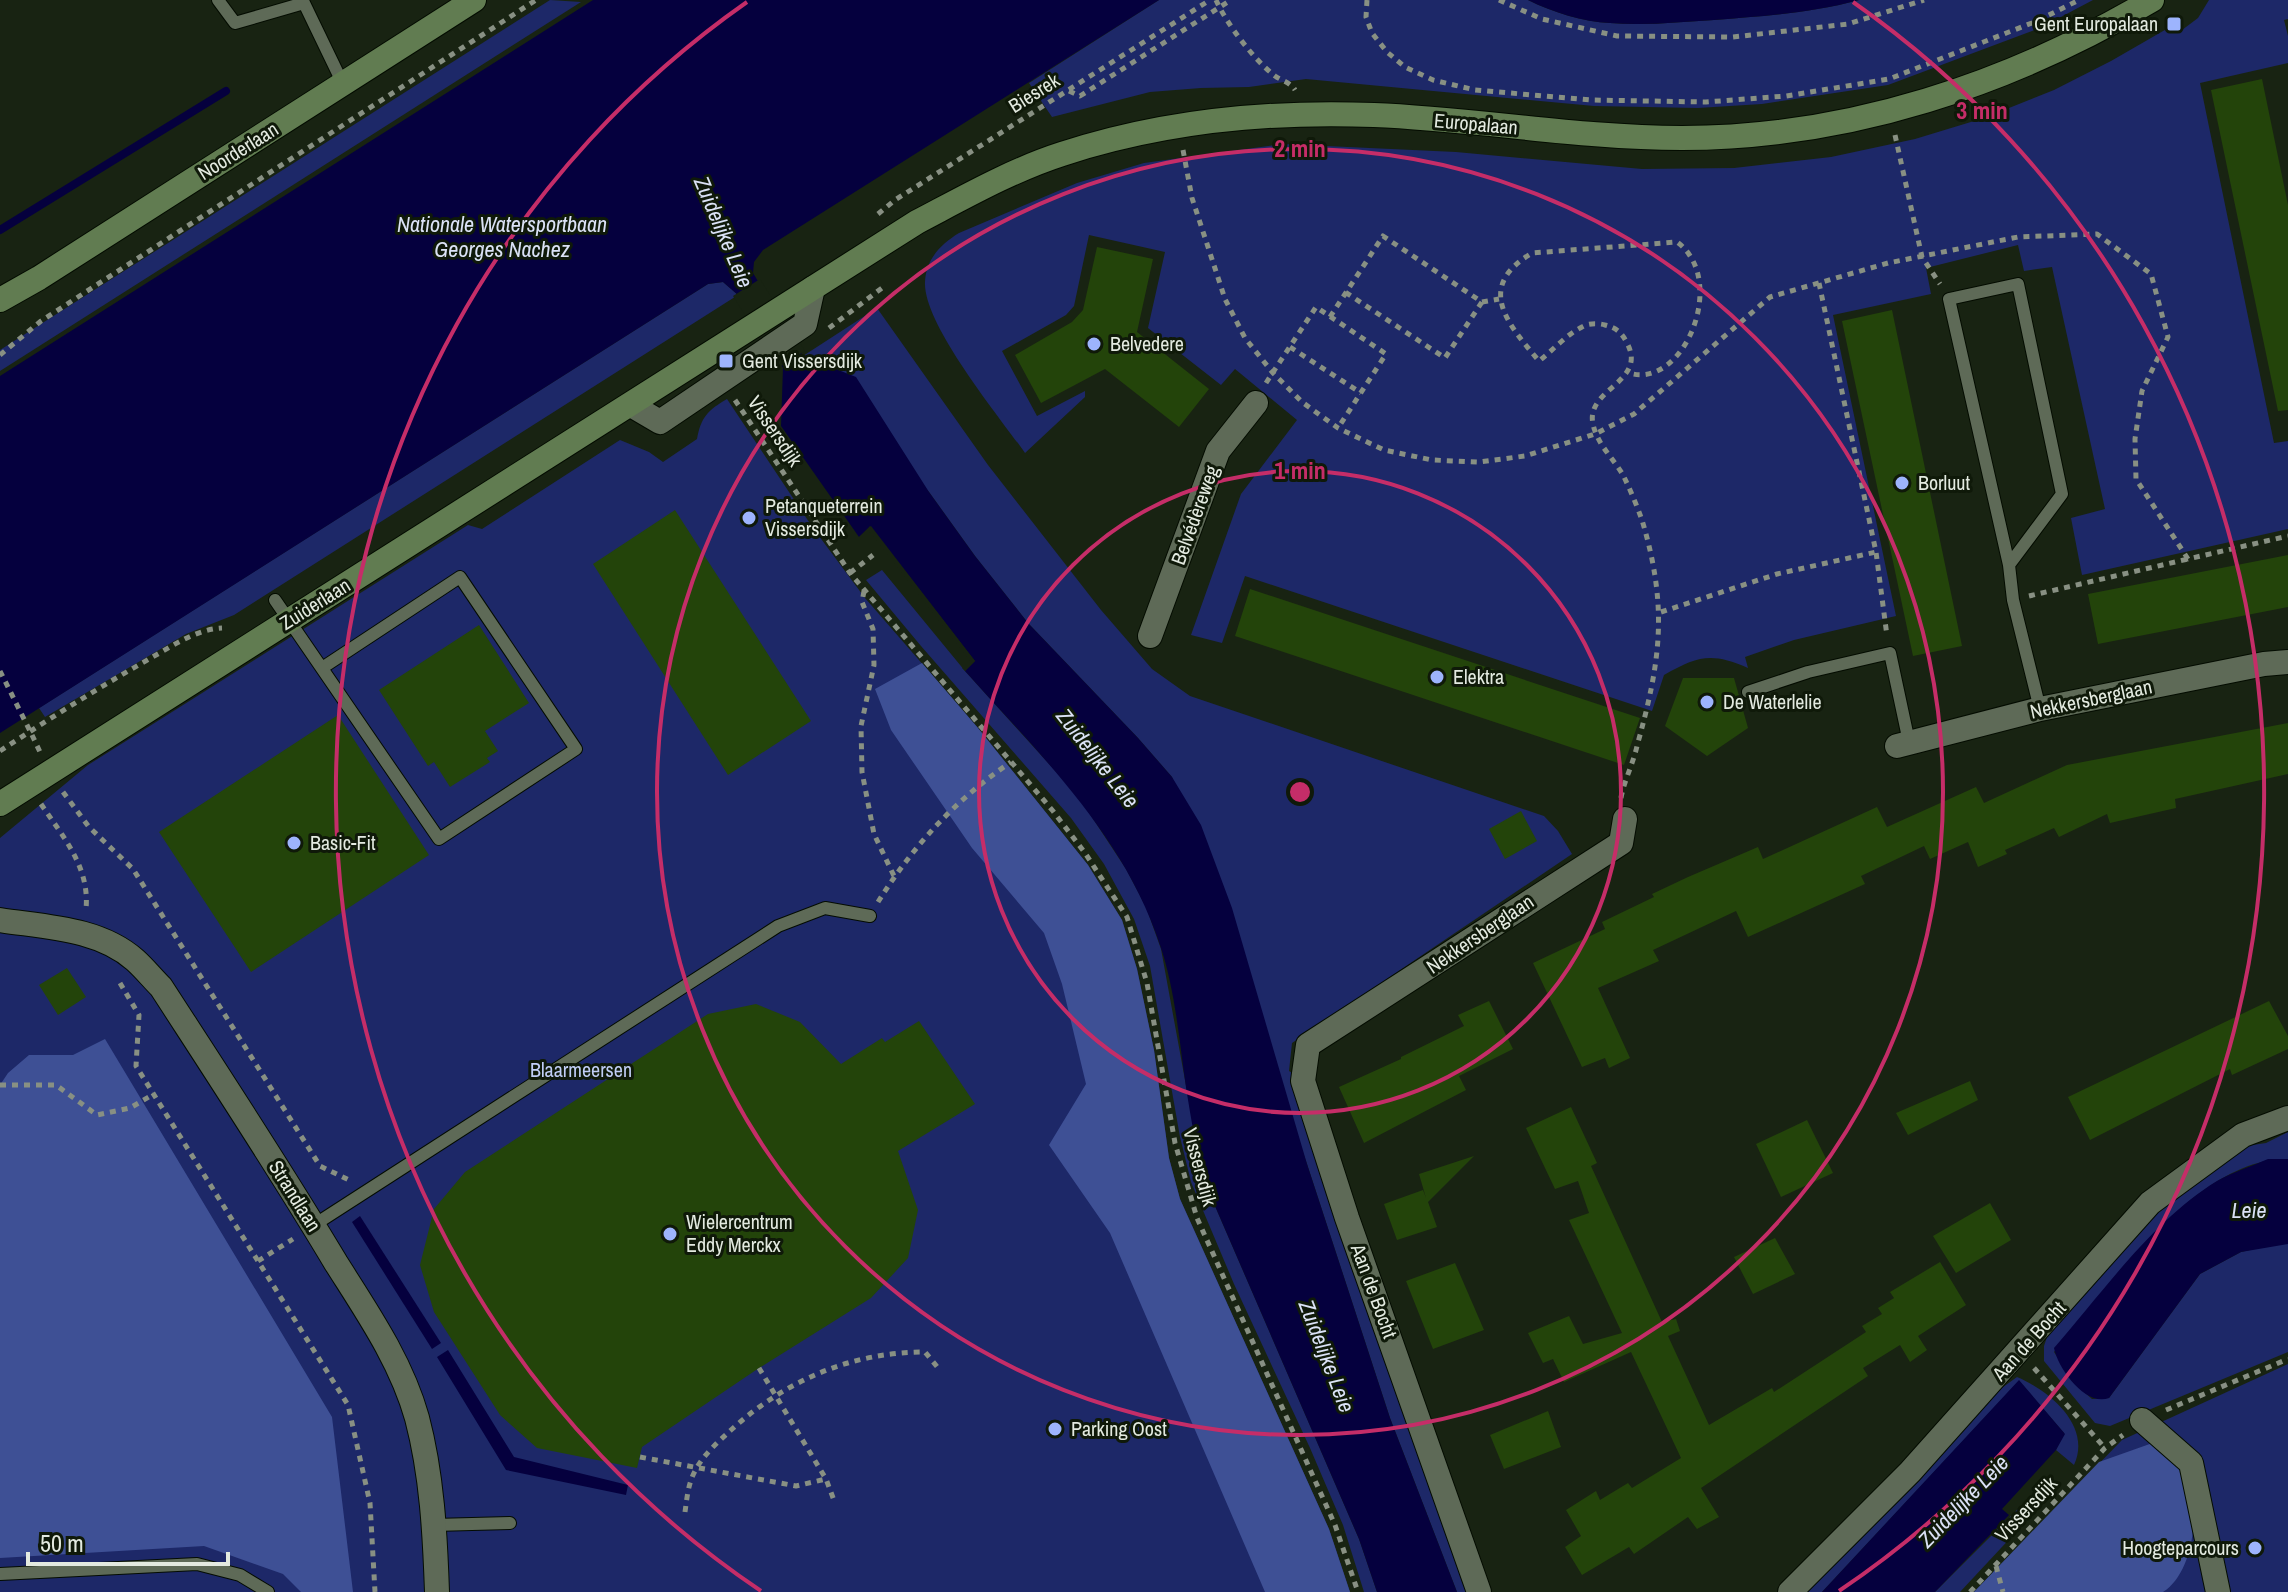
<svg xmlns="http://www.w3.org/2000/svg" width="2288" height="1592" font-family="'Archivo Narrow',sans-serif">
<rect width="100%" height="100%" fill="#182312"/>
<g fill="#1d2868">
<path d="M 550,0 L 581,2 L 0,371 L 0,350 Z"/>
<path d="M 1159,0 L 1528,0 C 1552,12 1584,22 1610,23 C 1644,26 1680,22 1714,20 C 1763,16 1812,13 1859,0 L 2093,0 L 2040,28 L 1888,85 L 1762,104 L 1698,108 L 1594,106 L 1306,79 L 1249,87 L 1201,88 L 1150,92 L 1052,117 L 1029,83 Z"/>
<path d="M 2209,0 L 2288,0 L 2288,19 L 2284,20 L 2288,36 L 2288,63 L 2200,83 L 2274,443 L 2288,441 L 2288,529 L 2082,575 L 2071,518 L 2105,509 L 2052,267 L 2024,271 L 2018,245 L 1926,268 L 1931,294 L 1833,315 L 1896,616 L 1794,640 L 1745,657 L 1748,668 C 1711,652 1698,656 1664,675 L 1652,711 L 1245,576 L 1222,643 L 1191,635 L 1241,494 L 1297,420 L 1235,369 L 1221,385 L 1148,328 L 1165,252 L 1089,235 L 1074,306 L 1066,315 L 1002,351 L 1037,416 L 1085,391 L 1085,397 L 1025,453 C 999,416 923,324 925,282 C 926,259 941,244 959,233 L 1077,183 L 1144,163 L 1283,144 L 1456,152 L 1642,169 L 1734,168 L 1831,157 L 1915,139 L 1984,118 L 2054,90 L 2111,61 L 2177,23 L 2182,30 L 2198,18 Z"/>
<path d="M 723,282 L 738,295 L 234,615 L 186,634 L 45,717 L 39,708 L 708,284 Z"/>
<path d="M 877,308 L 988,465 L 1101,610 L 1152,669 L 1190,696 L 1544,816 L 1558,831 L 1572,854 L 1292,1043 L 1289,1071 L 1297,1076 L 1472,1592 L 1457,1592 L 1390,1418 L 1307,1164 L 1172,777 L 1138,738 L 1028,623 L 975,556 L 929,492 L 803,356 Z"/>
<path d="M 727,399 L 813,528 L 865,598 L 978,728 L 1088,865 L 1122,920 L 1137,969 L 1154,1050 L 1169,1158 L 1180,1199 L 1329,1529 L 1350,1592 L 0,1592 L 0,838 L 88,765 L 468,525 L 482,529 L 620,440 L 649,452 L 663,462 L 697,439 C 701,417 708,410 727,399 Z"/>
<path d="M 882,570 L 965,671 L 1078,796 L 1126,869 L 1146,907 L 1161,949 L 1198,1151 L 1215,1206 L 1359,1539 L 1377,1592 L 1364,1592 L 1343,1525 L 1310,1448 L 1234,1284 L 1191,1182 L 1180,1137 L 1150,966 L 1134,919 L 1104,864 L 1071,818 L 921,646 L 866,580 Z"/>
<path d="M 2288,1132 L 2288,1159 C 2197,1157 2107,1288 2054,1352 L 2075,1384 L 2092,1399 L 2109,1398 L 2200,1274 L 2241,1252 L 2282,1243 L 2288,1244 L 2288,1352 L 2110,1426 L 2095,1423 L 2044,1361 L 2044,1346 L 2047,1337 L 2131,1238 L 2161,1208 L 2246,1146 L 2266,1143 Z"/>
<path d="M 2288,1364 L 2288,1592 L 1974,1592 L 2122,1440 Z"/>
<path d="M 2017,1377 C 2050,1391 2092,1426 2074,1465 L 2056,1450 L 2064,1433 L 2019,1381 L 1822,1592 L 1806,1592 L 1855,1545 L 1992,1395 Z"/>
<path d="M 2019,1508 L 2029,1518 L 1960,1592 L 1935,1592 Z"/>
</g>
<g fill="#3e5095">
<path d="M 922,663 L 978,728 L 1088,865 L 1122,920 L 1137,969 L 1154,1050 L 1169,1158 L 1180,1199 L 1329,1529 L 1350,1592 L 1265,1592 L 1110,1233 L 1049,1145 L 1086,1084 L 1062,984 L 1044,933 L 972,848 L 891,730 L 875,689 Z"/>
<path d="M 105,1039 L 332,1417 L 353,1592 L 301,1592 L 283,1574 L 204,1546 L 0,1558 L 0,1085 L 8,1073 L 29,1055 L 73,1055 Z"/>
<path d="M 2161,1440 C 2167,1447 2178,1455 2183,1463 C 2202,1496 2197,1571 2163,1592 L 1974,1592 L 2099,1462 Z"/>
</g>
<g fill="#05003e">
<path d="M 593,0 L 1159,0 L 763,250 L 754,262 L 753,273 L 803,356 L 856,377 L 929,492 L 975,556 L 1028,623 L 1138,738 L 1172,777 L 1201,825 L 1232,908 L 1307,1164 L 1390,1418 L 1457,1592 L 1377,1592 L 1359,1539 L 1215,1206 C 1205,1175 1195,1144 1190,1112 C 1180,1057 1178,998 1160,945 C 1124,835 1040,755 965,671 L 975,661 L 870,526 L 859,537 L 781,426 L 783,368 L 738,295 L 723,282 L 708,284 L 0,733 L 0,376 Z"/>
<path d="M 1528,0 L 1859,0 C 1812,13 1763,16 1714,20 C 1680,22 1644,26 1610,23 C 1584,22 1552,12 1528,0 Z"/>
<path d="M 2268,1159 L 2288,1159 L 2288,1244 L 2241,1252 L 2200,1274 L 2109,1398 C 2086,1407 2058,1369 2054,1348 C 2103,1292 2153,1220 2217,1181 C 2233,1172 2252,1166 2268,1159 Z"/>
<path d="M 360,1216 L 441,1343 L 432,1349 L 352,1222 Z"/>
<path d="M 448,1350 L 514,1457 L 628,1485 L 626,1495 L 506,1470 L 437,1357 Z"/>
<path d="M 2019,1380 L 2065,1434 L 2056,1450 L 2002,1509 L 2009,1515 L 1935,1592 L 1822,1592 Z"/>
</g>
<g fill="#182312">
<path d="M 760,279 L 805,351 L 778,368 L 733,296 Z"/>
<path d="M 871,526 L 975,661 L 965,671 L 962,668 L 970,661 L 870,532 L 861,540 L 859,537 Z"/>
</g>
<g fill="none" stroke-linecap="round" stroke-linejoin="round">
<path stroke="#05003e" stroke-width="8" d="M 0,230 L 226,91"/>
</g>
<g fill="#23440a">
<path d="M 2262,79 L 2288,205 L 2288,410 L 2278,411 L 2211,90 Z"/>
<path d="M 1097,247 L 1153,259 L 1137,332 L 1209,389 L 1179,427 L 1105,369 L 1041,403 L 1015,355 L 1072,322 L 1083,310 Z"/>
<path d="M 1892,310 L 1962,646 L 1913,656 L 1842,321 Z"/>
<path d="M 675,510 L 811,721 L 728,775 L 593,564 Z"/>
<path d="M 2288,555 L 2288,607 L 2098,644 L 2088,594 Z"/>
<path d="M 1250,589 L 1640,718 L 1624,765 L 1235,636 Z"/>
<path d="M 479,625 L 529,703 L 485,731 L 498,751 L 487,758 L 490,762 L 450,787 L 434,762 L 428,766 L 379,690 Z"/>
<path d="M 1683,678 L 1734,678 L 1748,728 L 1707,756 L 1665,726 Z"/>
<path d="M 338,715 L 429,855 L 251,972 L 159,832 Z"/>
<path d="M 2288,723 L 2288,774 L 2175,799 L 2176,808 L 2110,823 L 2107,814 L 2059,837 L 2054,828 L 2005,850 L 2007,854 L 1978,867 L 1968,842 L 1930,859 L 1924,846 L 1861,876 L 1865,884 L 1748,937 L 1736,911 L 1653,950 L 1659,961 L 1598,988 L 1630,1058 L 1609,1068 L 1605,1058 L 1582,1067 L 1533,963 L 1605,929 L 1602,922 L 1654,897 L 1652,894 L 1688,877 L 1758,847 L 1763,859 L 1877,807 L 1887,827 L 1976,787 L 1984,803 L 2067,765 Z"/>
<path d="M 1521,811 L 1537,841 L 1505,859 L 1489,829 Z"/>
<path d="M 67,968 L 86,997 L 58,1015 L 39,985 Z"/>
<path d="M 1489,1001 L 1513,1049 L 1459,1076 L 1466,1090 L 1364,1143 L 1339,1087 L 1401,1059 L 1401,1057 L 1464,1026 L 1458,1015 Z"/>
<path d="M 2269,1001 L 2288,1036 L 2288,1049 L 2232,1075 L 2230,1069 L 2090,1140 L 2068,1097 Z"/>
<path d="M 756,1004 L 800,1022 L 841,1064 L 882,1038 L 885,1042 L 919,1021 L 975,1104 L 898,1151 L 918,1210 L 908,1258 L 871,1298 L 759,1368 L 642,1447 L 637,1468 L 537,1448 L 500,1415 L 434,1312 L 420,1265 L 434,1209 L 465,1172 L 708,1014 Z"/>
<path d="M 1970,1081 L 1978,1100 L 1908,1135 L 1896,1113 Z"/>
<path d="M 1571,1107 L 1597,1163 L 1591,1166 L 1662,1322 L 1676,1319 L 1680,1331 L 1668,1336 L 1709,1425 L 1772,1388 L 1774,1392 L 1866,1332 L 1862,1326 L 1882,1314 L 1878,1308 L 1894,1298 L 1898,1304 L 1890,1292 L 1940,1262 L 1966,1305 L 1918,1336 L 1927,1350 L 1910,1362 L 1900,1345 L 1863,1368 L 1868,1376 L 1701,1488 L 1719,1517 L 1697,1529 L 1688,1517 L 1634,1554 L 1629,1547 L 1582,1575 L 1565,1547 L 1581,1536 L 1566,1510 L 1596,1491 L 1600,1500 L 1628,1483 L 1632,1488 L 1681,1458 L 1631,1352 L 1564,1382 L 1553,1359 L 1543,1363 L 1528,1333 L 1569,1316 L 1583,1344 L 1622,1333 L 1569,1220 L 1589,1213 L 1578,1181 L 1555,1189 L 1526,1128 Z"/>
<path d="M 1807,1120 L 1833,1173 L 1781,1197 L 1756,1144 Z"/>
<path d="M 1474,1156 L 1428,1202 L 1437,1227 L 1397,1240 L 1384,1204 L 1423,1190 L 1426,1198 L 1419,1174 Z"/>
<path d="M 1990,1203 L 2011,1240 L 1956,1273 L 1933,1236 Z"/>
<path d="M 1775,1238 L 1795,1274 L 1753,1294 L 1734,1257 Z"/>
<path d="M 1455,1263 L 1484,1330 L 1433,1349 L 1406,1281 Z"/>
<path d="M 1548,1411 L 1561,1447 L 1504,1469 L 1490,1435 Z"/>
</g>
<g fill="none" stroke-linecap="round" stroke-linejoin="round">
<defs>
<g id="lane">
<path d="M 218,0 L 235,23 L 304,3 L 343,84"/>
<path d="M 2009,565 L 1949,299 L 2018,284 L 2062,494 L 2009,565 L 2013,600 L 2040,709"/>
<path d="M 275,600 L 439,839 L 576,749 L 460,577 L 322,668"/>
<path d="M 1748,692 L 1808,672 L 1890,653 L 1909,742"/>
<path d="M 314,1225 L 778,926 L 825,908 L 870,916"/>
<path d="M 434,1525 L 510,1523"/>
<path d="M 0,1574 L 197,1564 L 240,1575 L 268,1592"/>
</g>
<g id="street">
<path d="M 631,405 L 660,422 L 805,324 L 813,288"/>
<path d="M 1150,636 L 1218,451 L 1256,403"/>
<path d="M 1897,746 L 2040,709 L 2264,664 L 2288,662"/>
<path d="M 0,920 C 45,927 99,928 135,960 C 144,968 152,978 161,987 C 220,1078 280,1169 336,1263 C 367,1312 401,1361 417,1418 C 432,1475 435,1534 437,1592"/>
<path d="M 2142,1420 L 2191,1463 L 2218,1592"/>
<path d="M 1479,1592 L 1347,1218 L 1303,1081 L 1308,1045 L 1621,843 L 1625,819"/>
<path d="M 1790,1592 L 1910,1472 L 2150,1203 L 2243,1135 L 2288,1118"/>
</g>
<g id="secondary">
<path d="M 0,300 L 39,278 L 474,0"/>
<path d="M 0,804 L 917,222 C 963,198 1012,170 1062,154 C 1163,121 1269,111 1374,115 C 1477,119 1579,138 1682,138 C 1849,138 2010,84 2152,0"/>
</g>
</defs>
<use href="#lane" stroke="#040c01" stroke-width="14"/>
<use href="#street" stroke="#040c01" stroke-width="26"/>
<use href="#secondary" stroke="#040c01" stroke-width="26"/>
<g stroke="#889083" stroke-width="5" stroke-dasharray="6 6" stroke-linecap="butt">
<path d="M 1216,0 C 1226,23 1254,60 1275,76 C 1282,81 1290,82 1295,90"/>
<path d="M 1367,0 L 1366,17 L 1372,33 L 1387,52 L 1405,67 L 1433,80 L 1475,90 L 1591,100 L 1706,102 L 1786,96 L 1889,79 L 2037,21 L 2079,0"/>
<path d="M 1499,0 L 1542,19 L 1617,36 L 1733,37 L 1848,24 L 1924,0"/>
<path d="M 1069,91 L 1080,96 L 1231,0"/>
<path d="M 1895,135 L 1922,257 L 1940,284"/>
<path d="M 1183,150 L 1192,198 L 1225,299 L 1245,338 L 1273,373 L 1302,402 L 1338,428 L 1384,450 L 1432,460 L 1479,462 L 1525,456 L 1595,434 L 1634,414 L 1770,297 L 1888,263 L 2018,237 L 2097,234 L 2151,274 L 2168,337 L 2142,391 L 2135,439 L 2136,479 L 2188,559 L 2288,536"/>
<path d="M 878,214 L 895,200 L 1210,0"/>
<path d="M 1819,283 L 1876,552 L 1887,636"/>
<path d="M 1482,302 L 1499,299"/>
<path d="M 1330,317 L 1383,236 L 1482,302 L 1445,358 L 1345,292"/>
<path d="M 829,328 L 886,285"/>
<path d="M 1290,347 L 1361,393"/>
<path d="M 0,355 L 41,321 L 536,0"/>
<path d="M 1266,383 L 1316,307 L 1386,354 L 1338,428"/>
<path d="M 735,400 L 850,573 L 1053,811 L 1085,853 L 1127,917 L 1147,983 L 1175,1143 L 1197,1218 L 1335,1525 L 1358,1592"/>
<path d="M 850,573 L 873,555"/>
<path d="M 864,591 L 862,602 L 873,629 L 874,665 L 861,726 L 862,772 L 874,834 L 894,876"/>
<path d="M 2029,596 L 2188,559"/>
<path d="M 1661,612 L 1777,574 L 1876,552"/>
<path d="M 32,735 L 40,752"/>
<path d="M 0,751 C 49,719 98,688 149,659 C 171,647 196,629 222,628"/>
<path d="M 63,792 L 89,827 L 133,869 L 320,1166 L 351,1181"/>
<path d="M 1621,798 C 1624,781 1633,764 1637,746 C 1661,660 1668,607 1642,520 C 1637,506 1630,489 1623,475 C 1613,458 1597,444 1593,424 C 1585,389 1648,382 1627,343 C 1622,333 1617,328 1605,325 C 1598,323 1588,323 1582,327 C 1566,335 1553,350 1539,361 C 1507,323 1475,287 1532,253 L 1677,242 C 1729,280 1684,390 1629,373"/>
<path d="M 41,804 C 63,837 90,867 86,909"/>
<path d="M 878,902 C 913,846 956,799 1011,762"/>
<path d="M 120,983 L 139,1015 L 136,1066 L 348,1405 L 370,1503 L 375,1592"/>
<path d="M 0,1085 L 56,1085 L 97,1115 L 130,1108 L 154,1094"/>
<path d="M 258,1261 L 293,1239"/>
<path d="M 759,1368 L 826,1479 L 835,1503"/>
<path d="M 2034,1368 L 2105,1448"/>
<path d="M 2166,1410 L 2288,1359"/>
<path d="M 640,1457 L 796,1486 L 826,1479"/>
<path d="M 685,1512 C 687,1498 688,1484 695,1471 C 703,1455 718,1442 731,1430 C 785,1381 851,1352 925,1352 L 939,1369"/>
<path d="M 1996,1566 L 2003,1592"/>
<path d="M 1970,1592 L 2105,1448 L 2123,1435"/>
</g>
<use href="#lane" stroke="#5e6a57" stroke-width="12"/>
<use href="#street" stroke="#5e6a57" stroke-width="24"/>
<use href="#secondary" stroke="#617c51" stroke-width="24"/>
<path stroke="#889083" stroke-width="5" stroke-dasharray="6 6" stroke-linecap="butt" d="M 0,671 L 32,735"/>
</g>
<g fill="none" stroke="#c52d68" stroke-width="4">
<circle cx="1300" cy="792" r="321"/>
<circle cx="1300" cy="792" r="643"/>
<path d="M761 1591A964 964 0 0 1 747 2M1853 2A964 964 0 0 1 1839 1591"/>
</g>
<g fill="#9db4fd" stroke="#0f1909" stroke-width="3">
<rect x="2166" y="16" width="16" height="16" rx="4"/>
<circle cx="1094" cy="344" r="8"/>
<rect x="718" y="353" width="16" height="16" rx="4"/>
<circle cx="1902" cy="483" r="8"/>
<circle cx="749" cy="518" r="8"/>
<circle cx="1437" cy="677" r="8"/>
<circle cx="1707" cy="702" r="8"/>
<circle cx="294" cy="843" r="8"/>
<circle cx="670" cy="1234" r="8"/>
<circle cx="1055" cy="1429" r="8"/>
<circle cx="2255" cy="1548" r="8"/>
</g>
<g text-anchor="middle" stroke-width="6" stroke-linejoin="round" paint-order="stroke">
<g font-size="20" fill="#e3eae0" stroke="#0f1909" text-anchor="start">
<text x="2158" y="31" text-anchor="end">Gent Europalaan</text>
<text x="1110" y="351">Belvedere</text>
<text x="742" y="368">Gent Vissersdijk</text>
<text x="1918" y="490">Borluut</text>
<text x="765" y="513">Petanqueterrein<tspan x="765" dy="23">Vissersdijk</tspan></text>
<text x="1453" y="684">Elektra</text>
<text x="1723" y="709">De Waterlelie</text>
<text x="310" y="850">Basic-Fit</text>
<text x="686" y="1229">Wielercentrum<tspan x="686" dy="23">Eddy Merckx</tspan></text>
<text x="1071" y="1436">Parking Oost</text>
<text x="2239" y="1555" text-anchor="end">Hoogteparcours</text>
</g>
<g font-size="20" fill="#e3eae0" stroke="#0f1909">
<text transform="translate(1034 93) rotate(-32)" y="7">Biesrek</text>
<text transform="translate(1476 124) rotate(5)" y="7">Europalaan</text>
<text transform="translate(238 151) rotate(-32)" y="7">Noorderlaan</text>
<text transform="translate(775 431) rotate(56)" y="7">Vissersdijk</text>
<text transform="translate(1195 515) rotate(-70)" y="7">Belvédèreweg</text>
<text transform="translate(315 604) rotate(-32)" y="7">Zuiderlaan</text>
<text transform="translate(2091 699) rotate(-12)" y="7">Nekkersberglaan</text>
<text transform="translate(1480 934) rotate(-34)" y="7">Nekkersberglaan</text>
<text transform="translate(1200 1167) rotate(75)" y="7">Vissersdijk</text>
<text transform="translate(295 1196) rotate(58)" y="7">Strandlaan</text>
<text transform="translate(1374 1291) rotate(70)" y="7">Aan de Bocht</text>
<text transform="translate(2029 1341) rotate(-48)" y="7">Aan de Bocht</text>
<text transform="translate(2026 1509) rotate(-47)" y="7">Vissersdijk</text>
</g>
<g font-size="20" fill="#c1cef6" stroke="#0f1909">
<text x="581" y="1077">Blaarmeersen</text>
</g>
<g font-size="22" font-style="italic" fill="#dbe2f6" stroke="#0f1909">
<text x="502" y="232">Nationale Watersportbaan<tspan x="502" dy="25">Georges Nachez</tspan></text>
<text transform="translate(724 232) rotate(67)" y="8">Zuidelijke Leie</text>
<text transform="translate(1098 758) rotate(52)" y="8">Zuidelijke Leie</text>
<text x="2249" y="1218">Leie</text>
<text transform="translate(1327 1356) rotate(69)" y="8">Zuidelijke Leie</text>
<text transform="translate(1963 1501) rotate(-46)" y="8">Zuidelijke Leie</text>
</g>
</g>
<circle cx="1300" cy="792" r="12" fill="#c52d68" stroke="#0f1909" stroke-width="4"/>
<g font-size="24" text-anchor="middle" font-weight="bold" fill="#c52d68" stroke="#0f1909" stroke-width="6" stroke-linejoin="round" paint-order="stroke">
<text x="1982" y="119">3 min</text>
<text x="1300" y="157">2 min</text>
<text x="1300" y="479">1 min</text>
</g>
<path d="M28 1552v12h200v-12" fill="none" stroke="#e3eae0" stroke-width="4"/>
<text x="40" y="1552" font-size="24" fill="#e3eae0" stroke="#0f1909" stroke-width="6" paint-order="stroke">50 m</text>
</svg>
